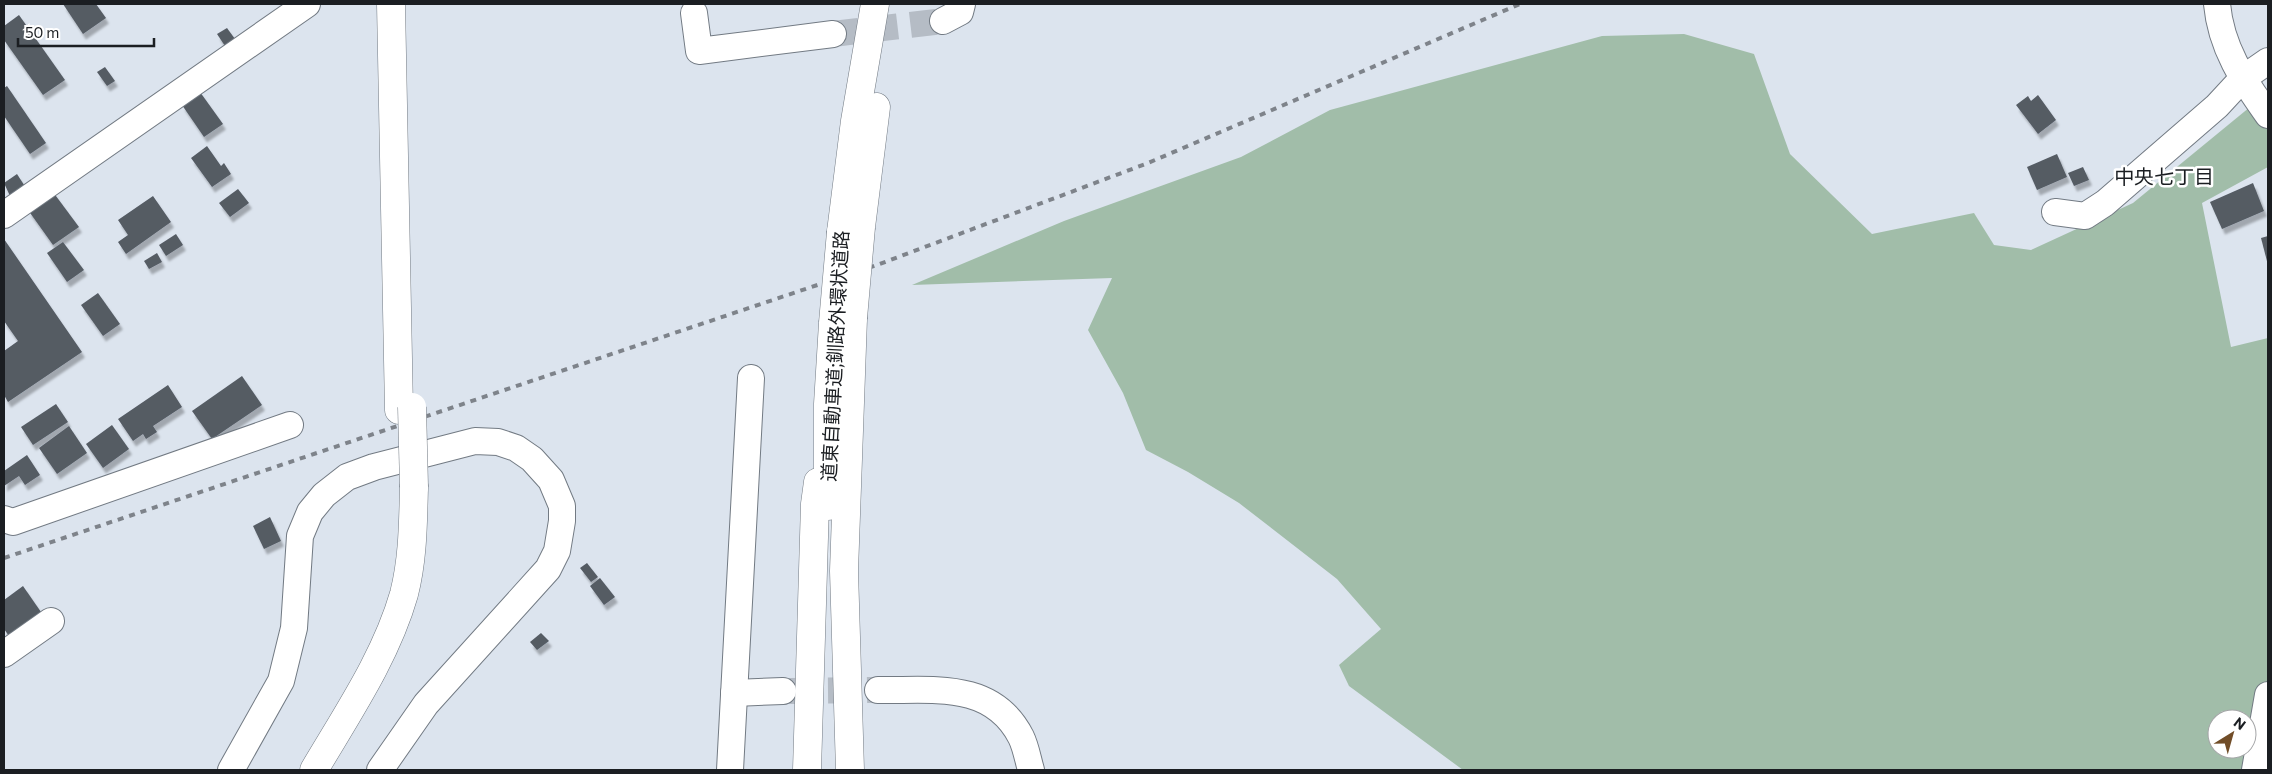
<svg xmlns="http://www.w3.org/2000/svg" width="2272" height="774" font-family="Commissioner,'Noto Sans JP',sans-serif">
<defs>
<filter id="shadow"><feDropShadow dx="3" dy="5.5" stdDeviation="1" flood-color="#0004"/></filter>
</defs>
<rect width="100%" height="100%" fill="#dce4ee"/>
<path fill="#a1bda9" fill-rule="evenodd" d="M 1684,34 L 1754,54 L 1790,154 L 1872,234 L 1974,213 L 1994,245 L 2031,250 L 2133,203 L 2250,107 L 2268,126 L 2268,167 L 2202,203 L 2231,347 L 2268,338 L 2268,770 L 1463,770 L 1349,686 L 1339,665 L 1381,629 L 1337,579 L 1239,503 L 1188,472 L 1146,450 L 1123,393 L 1088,330 L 1112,278 L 912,285 L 1064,221 L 1241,157 L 1330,110 L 1602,36 ZM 2217,719 L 2247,719 L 2247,749 L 2217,749 Z"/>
<g fill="#545b64" filter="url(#shadow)">
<path d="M 63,4 L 96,4 L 106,18 L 83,34 Z"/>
<path d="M 19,15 L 65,80 L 43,95 L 4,40 L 4,26 Z"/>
<path d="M 227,28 L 235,39 L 225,46 L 217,34 Z"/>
<path d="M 105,67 L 115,81 L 107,86 L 97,72 Z"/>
<path d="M 7,86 L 46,143 L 30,154 L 4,116 L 4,88 Z"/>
<path d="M 200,92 L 223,124 L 204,137 L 182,105 Z"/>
<path d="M 2038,95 L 2056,120 L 2038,134 L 2016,105 L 2028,96 L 2031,101 Z"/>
<path d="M 207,146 L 221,166 L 224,163 L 231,174 L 212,187 L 191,158 Z"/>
<path d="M 2057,154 L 2067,177 L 2037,190 L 2027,167 Z"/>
<path d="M 2083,167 L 2089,180 L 2074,186 L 2068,173 Z"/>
<path d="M 17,174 L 26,188 L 11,198 L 4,183 Z"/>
<path d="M 2253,183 L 2264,211 L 2222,229 L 2210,202 Z"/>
<path d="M 238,189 L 249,203 L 230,217 L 219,203 Z"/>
<path d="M 53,192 L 79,227 L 53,245 L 28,210 Z"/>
<path d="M 153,196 L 171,222 L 126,254 L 118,242 L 128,235 L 118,220 Z"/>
<path d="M 176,234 L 183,245 L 166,256 L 159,245 Z"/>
<path d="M 2268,236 L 2268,265 L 2261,238 Z"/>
<path d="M 4,239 L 82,352 L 8,402 L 4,395 L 4,351 L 18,341 L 4,321 Z"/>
<path d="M 63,242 L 84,270 L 67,282 L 47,253 Z"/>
<path d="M 157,253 L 162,262 L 149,269 L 144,261 Z"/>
<path d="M 98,293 L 120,324 L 103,336 L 81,305 Z"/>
<path d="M 242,376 L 262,405 L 212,439 L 192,411 Z"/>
<path d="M 168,385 L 182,407 L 153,426 L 157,432 L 146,439 L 143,434 L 133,441 L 118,419 Z"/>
<path d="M 56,404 L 68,422 L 33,445 L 21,427 Z"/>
<path d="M 112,425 L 129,449 L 103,468 L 86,444 Z"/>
<path d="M 69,426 L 87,453 L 57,474 L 39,448 Z"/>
<path d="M 27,455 L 40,475 L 25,485 L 19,476 L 4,486 L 4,471 Z"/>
<path d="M 270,517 L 281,541 L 264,549 L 253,526 Z"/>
<path d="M 587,563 L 598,577 L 591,582 L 580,568 Z"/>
<path d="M 600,578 L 615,597 L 604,605 L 590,586 Z"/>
<path d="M 23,586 L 41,612 L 9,636 L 4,629 L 4,600 Z"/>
<path d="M 541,633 L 549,641 L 537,650 L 530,642 Z"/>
</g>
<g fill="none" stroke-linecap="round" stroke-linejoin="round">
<g stroke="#b5bcc5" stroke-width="26" stroke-dasharray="26 13" stroke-linecap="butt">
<path d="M 833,34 L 943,21"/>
<path d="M 789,691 L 878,690"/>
</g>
<defs>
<g id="minor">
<path d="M 2217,4 C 2221,48 2243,80 2268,115"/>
<path d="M 694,13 L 699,51 L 833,34"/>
<path d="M 943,21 L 960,12 L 962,4"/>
<path d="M 2055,212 L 2085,216 L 2105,203 L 2217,106 L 2242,79 L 2268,61"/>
<path d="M 4,215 L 307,4"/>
<path d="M 4,519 L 13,522 L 290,425"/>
<path d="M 4,654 L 51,621"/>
<path d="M 878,690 C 931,691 992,680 1021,737 C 1026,747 1028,760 1031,770"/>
<path d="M 734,693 L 783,691"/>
<path d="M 231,770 L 281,681 L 294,628 L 300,536 L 310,512 L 324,495 L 347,477 L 374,467 L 475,441 L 498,442 L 516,448 L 532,459 L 551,480 L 562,506 L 562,521 L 557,551 L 548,569 L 426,704 L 380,770"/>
<path d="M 730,770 L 751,378"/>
<path d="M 2255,770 L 2268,695"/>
</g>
<g id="highway">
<path d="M 391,4 L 399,410"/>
<path d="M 861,227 L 876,107"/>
<path d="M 841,232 L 855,121 L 875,4"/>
<path d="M 828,506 L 828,404 L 833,323"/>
<path d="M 314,770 C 347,714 386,657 404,594 C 413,559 413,523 414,487"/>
<path d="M 807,770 L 815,504 L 818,482"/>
<path d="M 850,770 L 844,571 L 853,318"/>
</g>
</defs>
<use href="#minor" stroke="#727a83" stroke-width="28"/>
<use href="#highway" stroke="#727a83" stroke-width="29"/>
<use href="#minor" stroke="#fff" stroke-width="26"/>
<use href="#highway" stroke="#fff" stroke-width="28"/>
<path stroke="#7e838a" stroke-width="4" stroke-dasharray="6 6" stroke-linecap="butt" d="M 4,558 L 877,265 L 1148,163 L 1520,4"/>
<defs>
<g id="highway-bridge">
<path d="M 853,318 L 861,227"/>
<path d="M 833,323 L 841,232"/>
<path d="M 412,407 L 414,487"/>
</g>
</defs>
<use href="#highway-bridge" stroke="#727a83" stroke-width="29" stroke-linecap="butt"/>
<use href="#highway-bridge" stroke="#fff" stroke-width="28"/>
</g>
<g text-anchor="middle" stroke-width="5" stroke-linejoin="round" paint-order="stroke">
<g font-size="19" fill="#1b1e22" stroke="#fff">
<text transform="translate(835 356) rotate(-87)" y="7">道東自動車道;釧路外環状道路</text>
</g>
<g font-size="20" fill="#1b1e22" stroke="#fff">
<text x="2164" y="184">中央七丁目</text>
</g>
</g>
<rect width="2272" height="774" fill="none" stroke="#1b1e22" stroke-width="10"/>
<g transform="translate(2232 734) rotate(37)"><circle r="24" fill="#ffffff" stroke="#a4a5a7"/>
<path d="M0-4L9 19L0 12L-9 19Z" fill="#714d28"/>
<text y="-8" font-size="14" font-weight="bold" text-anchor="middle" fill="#1b1e22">N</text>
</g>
<path d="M18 38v8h136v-8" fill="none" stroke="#1b1e22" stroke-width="2.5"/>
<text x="25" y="38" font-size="15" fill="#1b1e22" stroke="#ffffff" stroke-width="4" paint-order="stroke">50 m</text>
</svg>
